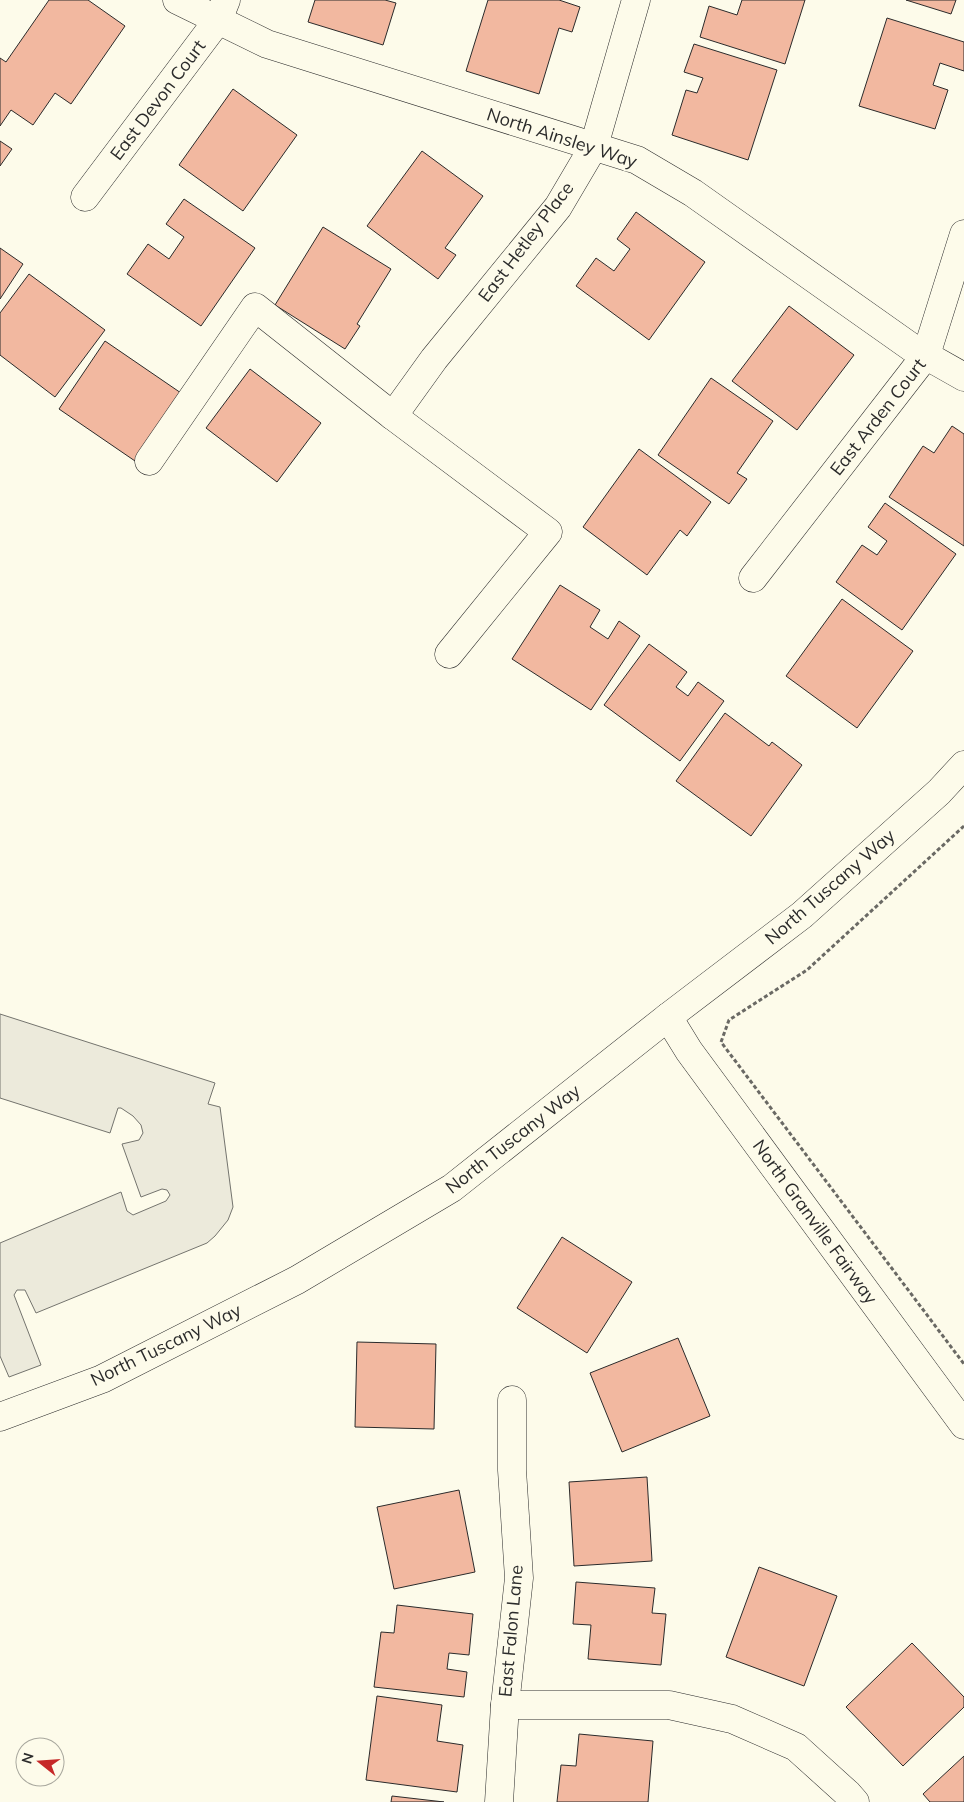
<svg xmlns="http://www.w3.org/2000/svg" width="964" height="1802" font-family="Mulish,sans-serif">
<rect width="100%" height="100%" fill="#fdfbea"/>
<path fill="#eceadb" stroke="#74746e" d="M 0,1014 L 215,1083 L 208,1104 L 220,1107 L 233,1207 L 228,1220 L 215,1236 L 207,1243 L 36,1313 L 25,1290 L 17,1290 L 14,1295 L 41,1365 L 9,1377 L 0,1356 L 0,1243 L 121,1192 L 127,1211 L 133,1215 L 166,1201 L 170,1195 L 167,1190 L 162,1189 L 141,1197 L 122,1144 L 139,1140 L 143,1133 L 141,1125 L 133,1116 L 121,1108 L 118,1108 L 110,1133 L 0,1098 Z"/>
<g fill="#f2b8a0" stroke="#2b2b2b">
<path d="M 49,0 L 88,0 L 125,26 L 71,104 L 55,93 L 33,125 L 11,110 L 0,126 L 0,58 L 6,62 Z"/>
<path d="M 315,0 L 385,0 L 396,3 L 383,45 L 308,22 Z"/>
<path d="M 488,0 L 559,0 L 580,7 L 572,32 L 559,28 L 539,94 L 466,71 Z"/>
<path d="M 742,0 L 805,0 L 785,64 L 700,37 L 709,6 L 737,15 Z"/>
<path d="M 906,0 L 956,0 L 951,14 Z"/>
<path d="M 887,18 L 964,42 L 964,71 L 940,63 L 933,85 L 948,90 L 935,129 L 859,106 Z"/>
<path d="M 694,44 L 777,70 L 748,160 L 672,135 L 686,90 L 697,93 L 703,78 L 684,72 Z"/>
<path d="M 233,89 L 297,135 L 243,211 L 179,165 Z"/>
<path d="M 0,141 L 12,149 L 0,166 Z"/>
<path d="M 422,151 L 483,196 L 445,248 L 456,255 L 438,279 L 367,226 Z"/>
<path d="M 184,199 L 255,248 L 201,326 L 127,274 L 148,244 L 169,259 L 184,237 L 166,224 Z"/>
<path d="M 636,212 L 705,262 L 649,340 L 576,286 L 596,258 L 614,271 L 630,249 L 617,239 Z"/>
<path d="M 323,227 L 391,269 L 357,324 L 360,326 L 345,349 L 275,305 Z"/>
<path d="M 0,248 L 23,264 L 0,299 Z"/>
<path d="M 29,274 L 105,330 L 55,397 L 0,355 L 0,313 Z"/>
<path d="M 789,306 L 854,355 L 797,430 L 732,381 Z"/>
<path d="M 105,341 L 181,393 L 135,461 L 59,409 Z"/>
<path d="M 250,369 L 321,423 L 277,482 L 206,428 Z"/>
<path d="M 711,378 L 773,421 L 737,473 L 747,479 L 729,504 L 658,455 Z"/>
<path d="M 952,426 L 964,434 L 964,546 L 889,497 L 923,446 L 934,453 Z"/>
<path d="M 639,449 L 711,502 L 687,536 L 680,530 L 647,575 L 583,527 Z"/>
<path d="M 885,503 L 956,554 L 902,630 L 836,582 L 862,545 L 877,555 L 887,541 L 868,527 Z"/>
<path d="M 560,585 L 600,610 L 590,627 L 608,639 L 619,621 L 640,636 L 591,710 L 512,659 Z"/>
<path d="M 842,599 L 913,651 L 857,728 L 786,676 Z"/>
<path d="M 649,644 L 687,672 L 676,687 L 688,696 L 698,682 L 724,701 L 680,761 L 604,705 Z"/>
<path d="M 725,713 L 769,746 L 772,742 L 802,765 L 751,836 L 676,781 Z"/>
<path d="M 562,1237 L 632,1282 L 587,1353 L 517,1308 Z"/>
<path d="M 678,1338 L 710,1416 L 622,1452 L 590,1373 Z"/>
<path d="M 357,1342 L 436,1344 L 434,1429 L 355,1427 Z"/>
<path d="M 647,1477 L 652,1561 L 574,1566 L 569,1482 Z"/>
<path d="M 459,1490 L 475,1572 L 394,1589 L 377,1507 Z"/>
<path d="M 759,1567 L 837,1596 L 804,1686 L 726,1657 Z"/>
<path d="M 576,1582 L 655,1588 L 652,1613 L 666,1614 L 661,1665 L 588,1659 L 591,1625 L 573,1624 Z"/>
<path d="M 397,1605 L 473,1614 L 469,1655 L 449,1653 L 447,1669 L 467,1672 L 464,1697 L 374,1687 L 381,1632 L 394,1633 Z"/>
<path d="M 912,1643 L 964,1697 L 964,1707 L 903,1766 L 846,1707 Z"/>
<path d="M 377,1696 L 442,1705 L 437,1741 L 463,1745 L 457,1792 L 366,1780 Z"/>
<path d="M 579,1734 L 653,1741 L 648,1802 L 557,1802 L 561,1765 L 576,1766 Z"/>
<path d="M 964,1756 L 964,1802 L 930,1802 L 923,1794 Z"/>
<path d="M 392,1796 L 444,1802 L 391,1802 Z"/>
</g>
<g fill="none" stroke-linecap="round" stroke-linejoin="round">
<defs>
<g id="minor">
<path d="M 177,0 L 267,44 L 637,160 L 693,193 L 911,347 L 964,377"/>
<path d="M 85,197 L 218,20 L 226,0"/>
<path d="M 393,416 L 434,359 L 558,207 L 594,146 L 636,0"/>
<path d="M 149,461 L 255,307 L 393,416 L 548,532 L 449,654"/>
<path d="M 753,578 L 926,355 L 964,234"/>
<path d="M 668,1017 L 689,1051 L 964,1425"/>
<path d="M 0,1417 L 102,1379 L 297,1280 L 452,1188 L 668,1017 L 802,915 L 939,792 L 964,765"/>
<path d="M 505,1705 L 669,1705 L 732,1719 L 796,1747 L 848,1794 L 855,1802"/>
<path d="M 499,1802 L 505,1705 L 519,1578 L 512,1470 L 512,1400"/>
</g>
</defs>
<use href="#minor" stroke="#2b2b2b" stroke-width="29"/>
<path stroke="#6a6964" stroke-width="3" stroke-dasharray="4 2.5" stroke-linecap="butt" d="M 964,826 L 807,970 L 729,1020 L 721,1042 L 964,1364"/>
<use href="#minor" stroke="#fdfbea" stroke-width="28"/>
</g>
<g text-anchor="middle" stroke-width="4" stroke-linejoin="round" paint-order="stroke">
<g font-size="18" fill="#2b2b2b" stroke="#fdfbea">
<text transform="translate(158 100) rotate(-53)" y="6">East Devon Court</text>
<text transform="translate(562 138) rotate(18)" y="6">North Ainsley Way</text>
<text transform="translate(526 242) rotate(-53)" y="6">East Hetley Place</text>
<text transform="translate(878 417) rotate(-52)" y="6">East Arden Court</text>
<text transform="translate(830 887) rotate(-41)" y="6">North Tuscany Way</text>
<text transform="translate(513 1139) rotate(-38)" y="6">North Tuscany Way</text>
<text transform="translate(815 1222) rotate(54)" y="6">North Granville Fairway</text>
<text transform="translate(166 1345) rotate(-26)" y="6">North Tuscany Way</text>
<text transform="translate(511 1631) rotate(-85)" y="6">East Falon Lane</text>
</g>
</g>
<g transform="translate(40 1762) rotate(287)"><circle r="24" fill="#fdfbea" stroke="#a9a89e"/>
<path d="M0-4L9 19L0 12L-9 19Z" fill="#c62828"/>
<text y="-8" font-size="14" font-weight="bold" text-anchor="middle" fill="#2b2b2b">N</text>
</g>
</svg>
